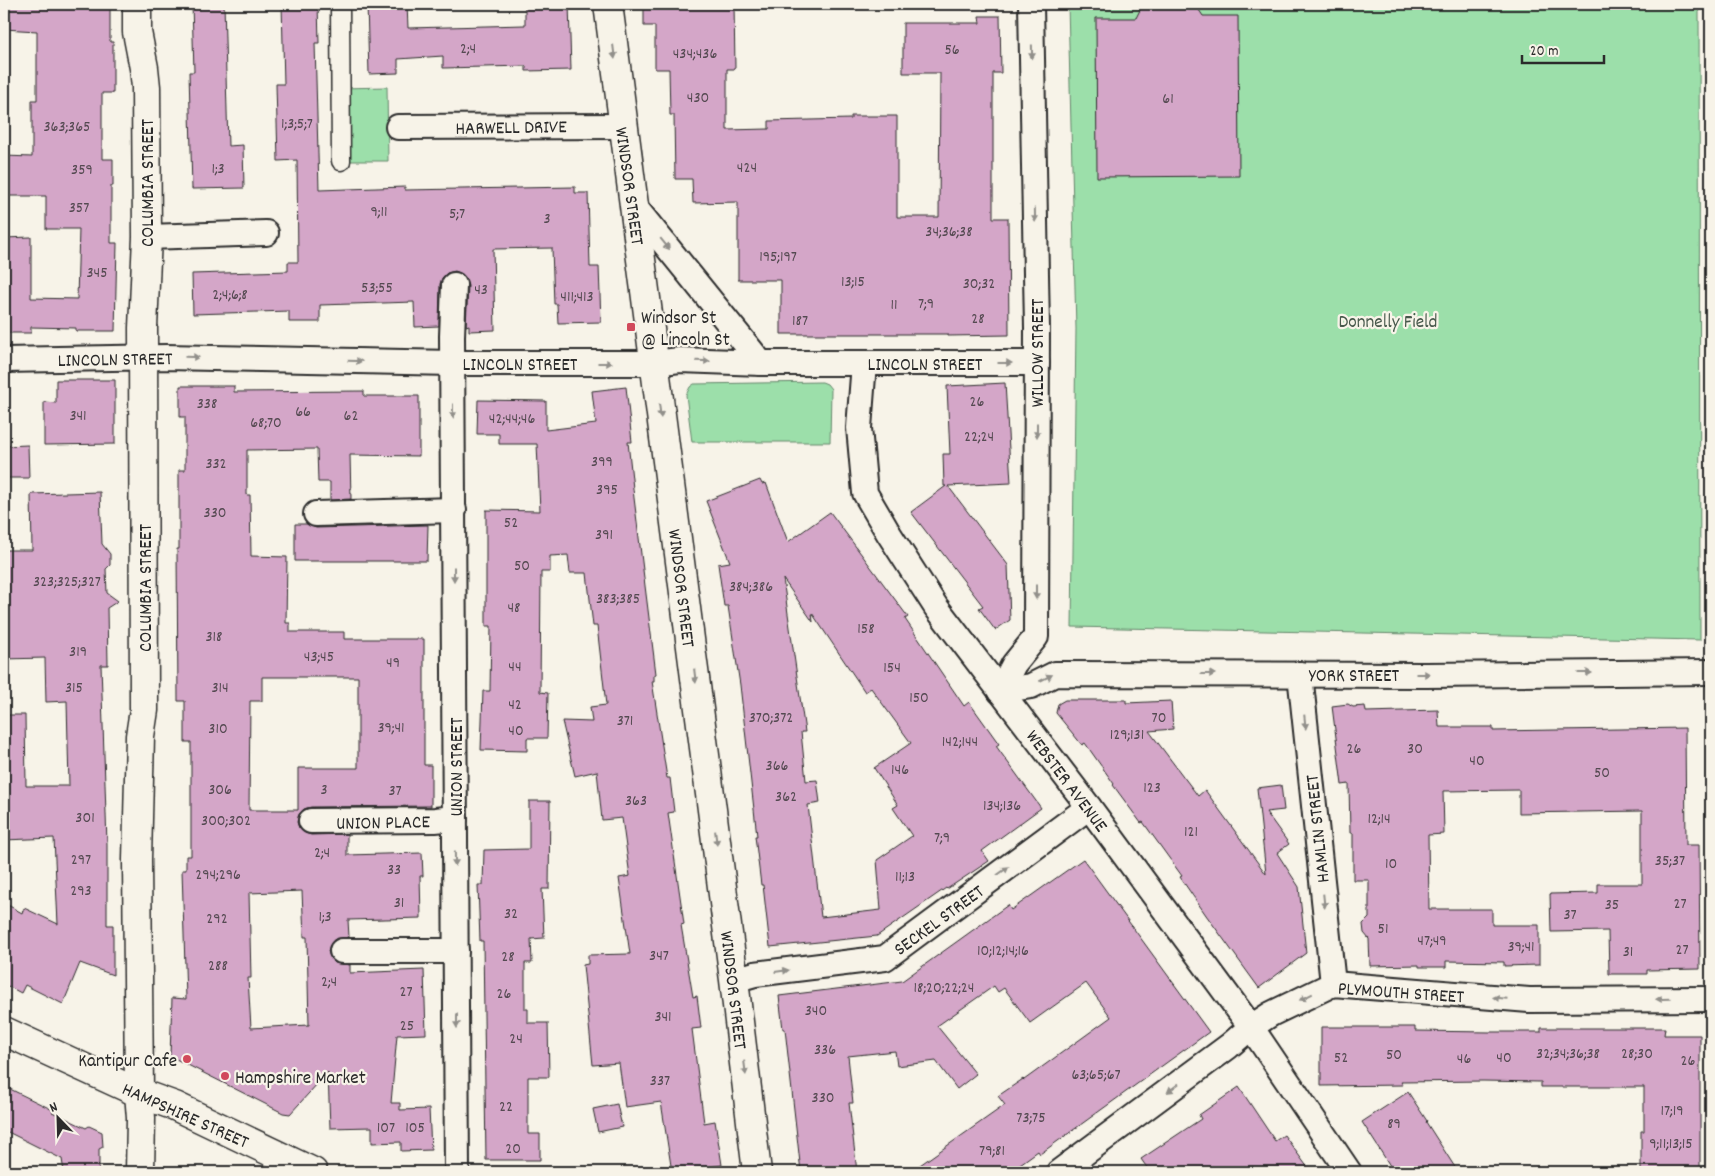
<svg xmlns="http://www.w3.org/2000/svg" width="1715" height="1176" font-family="Dekko,sans-serif">
<rect width="100%" height="100%" fill="#f7f3e8"/>
<filter id="ink" filterUnits="userSpaceOnUse"><feTurbulence type="fractalNoise" baseFrequency=".02" numOctaves="2"/><feDisplacementMap in="SourceGraphic" scale="10" xChannelSelector="R" yChannelSelector="G"/><feConvolveMatrix kernelMatrix="1 2 1 2 8 2 1 2 1" color-interpolation-filters="sRGB"/></filter>
<g filter="url(#ink)">
<g fill="#9cdfaa" stroke="#64856a">
<path d="M 1068,4 L 1699,4 L 1700,640 L 1072,627 L 1076,329 Z"/>
<path d="M 387,87 L 388,161 L 341,161 L 341,88 Z"/>
<path d="M 822,382 L 827,384 L 831,389 L 830,442 L 692,442 L 686,395 L 690,387 L 694,384 Z"/>
</g>
<g fill="#d4a6c8" stroke="#2b2b2b" fill-rule="evenodd">
<path d="M 4,4 L 110,4 L 110,42 L 113,42 L 113,93 L 102,93 L 102,159 L 113,159 L 113,186 L 111,186 L 111,243 L 117,243 L 115,331 L 76,331 L 76,328 L 31,327 L 31,333 L 4,333 L 4,238 L 31,237 L 31,298 L 77,299 L 79,229 L 46,229 L 46,196 L 4,196 L 4,156 L 32,157 L 32,100 L 37,100 L 37,31 L 4,29 Z"/>
<path d="M 192,4 L 224,4 L 228,146 L 243,145 L 244,188 L 192,189 L 189,72 L 194,72 Z"/>
<path d="M 282,4 L 318,4 L 319,43 L 315,43 L 319,190 L 405,187 L 405,190 L 575,187 L 575,193 L 588,193 L 590,267 L 599,267 L 601,322 L 558,323 L 557,304 L 554,304 L 552,248 L 493,249 L 495,330 L 469,331 L 469,325 L 466,326 L 468,286 L 466,279 L 462,274 L 455,271 L 447,273 L 442,278 L 440,284 L 439,326 L 415,327 L 414,302 L 320,305 L 320,322 L 289,322 L 289,311 L 193,314 L 192,274 L 288,271 L 288,262 L 298,262 L 297,160 L 278,161 L 276,84 L 284,84 Z"/>
<path d="M 367,4 L 407,4 L 408,28 L 525,25 L 525,4 L 569,4 L 571,70 L 526,71 L 526,66 L 443,68 L 443,56 L 398,59 L 398,73 L 369,74 Z"/>
<path d="M 644,4 L 734,4 L 735,69 L 727,69 L 727,130 L 769,129 L 769,121 L 851,119 L 851,116 L 897,116 L 897,217 L 939,217 L 940,73 L 903,73 L 903,23 L 980,23 L 979,16 L 1000,16 L 1001,73 L 993,73 L 993,218 L 1008,218 L 1009,335 L 948,336 L 948,334 L 781,334 L 781,280 L 738,280 L 738,202 L 693,203 L 692,179 L 675,179 L 674,115 L 670,115 L 669,69 L 655,69 L 655,26 L 644,26 Z"/>
<path d="M 1143,4 L 1195,4 L 1203,16 L 1238,16 L 1239,176 L 1097,177 L 1096,18 L 1136,18 Z"/>
<path d="M 56,380 L 115,380 L 115,444 L 44,445 L 44,402 L 56,403 Z"/>
<path d="M 1005,383 L 1011,483 L 948,486 L 1008,565 L 1010,620 L 995,630 L 979,608 L 983,606 L 911,512 L 946,486 L 944,486 L 943,454 L 950,454 L 947,386 Z"/>
<path d="M 180,386 L 234,386 L 234,392 L 364,391 L 364,396 L 419,396 L 419,456 L 350,455 L 351,499 L 330,500 L 330,482 L 318,482 L 317,449 L 247,450 L 247,495 L 250,495 L 251,556 L 287,557 L 286,623 L 290,623 L 290,632 L 344,632 L 344,639 L 424,639 L 424,765 L 431,765 L 431,806 L 311,807 L 304,809 L 299,814 L 297,822 L 299,828 L 305,833 L 311,835 L 347,834 L 347,855 L 422,853 L 423,876 L 420,876 L 421,918 L 348,920 L 349,937 L 335,939 L 330,945 L 328,951 L 330,957 L 335,963 L 350,965 L 350,973 L 424,970 L 426,1034 L 397,1035 L 391,1103 L 400,1103 L 400,1110 L 429,1109 L 431,1150 L 401,1151 L 401,1142 L 372,1143 L 372,1127 L 330,1128 L 328,1072 L 290,1114 L 283,1113 L 170,1056 L 172,998 L 186,999 L 182,870 L 186,870 L 186,856 L 191,856 L 191,742 L 185,742 L 185,701 L 178,701 L 177,549 L 179,549 L 179,470 L 185,470 L 185,417 L 180,417 ZM 262,677 L 358,677 L 358,768 L 298,768 L 298,810 L 249,810 L 250,701 L 262,701 ZM 302,891 L 304,937 L 307,937 L 309,1025 L 251,1028 L 248,978 L 251,978 L 249,893 Z"/>
<path d="M 626,387 L 632,442 L 628,442 L 634,498 L 656,674 L 654,675 L 654,681 L 652,681 L 667,778 L 670,778 L 674,812 L 668,813 L 684,924 L 681,925 L 693,997 L 697,996 L 701,1028 L 692,1029 L 704,1123 L 715,1121 L 722,1165 L 675,1172 L 672,1172 L 661,1102 L 625,1107 L 619,1063 L 593,1065 L 583,965 L 588,964 L 588,955 L 630,954 L 619,878 L 630,876 L 622,818 L 602,820 L 597,771 L 575,776 L 562,721 L 592,722 L 590,707 L 606,705 L 597,626 L 593,626 L 587,573 L 570,573 L 568,555 L 550,556 L 550,572 L 541,572 L 540,692 L 548,693 L 547,738 L 527,738 L 527,751 L 481,750 L 483,691 L 490,691 L 491,626 L 486,626 L 486,510 L 540,511 L 537,444 L 499,444 L 499,434 L 477,434 L 478,400 L 546,401 L 546,430 L 596,424 L 592,391 Z"/>
<path d="M 28,445 L 29,478 L 4,478 L 4,446 Z"/>
<path d="M 760,480 L 762,484 L 766,483 L 788,542 L 830,512 L 908,617 L 905,619 L 964,706 L 969,702 L 999,744 L 996,746 L 1041,808 L 982,851 L 989,861 L 947,889 L 946,888 L 877,936 L 770,947 L 763,885 L 761,885 L 755,836 L 757,836 L 740,685 L 728,606 L 724,606 L 718,564 L 730,562 L 706,501 ZM 783,579 L 813,622 L 812,613 L 865,692 L 871,688 L 911,743 L 874,768 L 898,805 L 893,808 L 912,836 L 877,860 L 881,910 L 821,917 L 808,805 L 820,803 L 817,780 L 806,781 L 801,732 L 805,732 Z"/>
<path d="M 100,492 L 102,544 L 110,554 L 110,565 L 106,569 L 107,593 L 118,601 L 107,608 L 108,665 L 101,665 L 107,844 L 107,925 L 113,925 L 113,975 L 80,963 L 63,1004 L 25,985 L 21,993 L 4,984 L 4,903 L 22,913 L 24,908 L 58,924 L 54,838 L 4,840 L 4,715 L 25,715 L 26,786 L 69,786 L 67,701 L 46,702 L 45,658 L 4,659 L 4,550 L 32,550 L 31,494 Z"/>
<path d="M 295,524 L 307,524 L 316,528 L 428,525 L 427,561 L 295,561 Z"/>
<path d="M 1065,700 L 1126,700 L 1126,703 L 1171,701 L 1173,729 L 1149,731 L 1198,796 L 1205,790 L 1266,874 L 1257,788 L 1281,785 L 1284,810 L 1266,812 L 1289,844 L 1277,853 L 1299,887 L 1306,953 L 1259,988 L 1206,915 L 1180,877 L 1182,876 L 1143,822 L 1141,823 L 1113,785 L 1114,784 L 1085,743 L 1082,745 L 1056,713 L 1058,704 Z"/>
<path d="M 1348,704 L 1353,707 L 1365,706 L 1366,712 L 1438,710 L 1439,727 L 1493,727 L 1493,731 L 1685,728 L 1686,845 L 1699,845 L 1700,969 L 1647,970 L 1647,974 L 1609,974 L 1608,931 L 1551,932 L 1550,894 L 1598,893 L 1598,884 L 1642,884 L 1642,811 L 1519,813 L 1519,790 L 1443,791 L 1444,834 L 1428,835 L 1429,909 L 1492,909 L 1492,925 L 1539,925 L 1539,965 L 1504,966 L 1504,962 L 1446,961 L 1446,967 L 1419,967 L 1419,965 L 1370,966 L 1369,939 L 1364,933 L 1363,924 L 1369,918 L 1369,880 L 1353,880 L 1353,833 L 1350,833 L 1349,784 L 1342,785 L 1332,706 Z"/>
<path d="M 529,801 L 550,801 L 549,889 L 542,889 L 544,938 L 531,939 L 532,963 L 525,963 L 525,1009 L 528,1009 L 528,1023 L 548,1023 L 549,1077 L 528,1077 L 528,1134 L 540,1134 L 540,1160 L 486,1160 L 483,941 L 480,941 L 478,885 L 483,885 L 484,850 L 529,849 Z"/>
<path d="M 1083,859 L 1209,1032 L 1040,1154 L 1038,1151 L 1009,1172 L 910,1172 L 1005,1105 L 998,1096 L 1023,1079 L 1024,1080 L 1111,1017 L 1086,983 L 1030,1023 L 1004,988 L 998,992 L 994,986 L 937,1026 L 976,1074 L 957,1089 L 936,1061 L 897,1066 L 895,1051 L 848,1056 L 853,1103 L 849,1103 L 857,1172 L 801,1172 L 785,1029 L 783,1029 L 779,996 L 902,981 L 1008,905 L 1011,910 Z"/>
<path d="M 1321,1027 L 1415,1027 L 1415,1031 L 1489,1032 L 1541,1032 L 1541,1028 L 1665,1028 L 1664,1035 L 1700,1035 L 1700,1172 L 1641,1172 L 1641,1131 L 1644,1131 L 1644,1087 L 1541,1087 L 1541,1082 L 1483,1081 L 1401,1082 L 1403,1085 L 1321,1086 Z"/>
<path d="M 1239,1087 L 1275,1141 L 1284,1135 L 1311,1172 L 1150,1172 L 1141,1159 L 1201,1119 L 1199,1115 Z"/>
<path d="M 10,1089 L 53,1110 L 52,1112 L 86,1128 L 89,1126 L 102,1132 L 103,1147 L 99,1149 L 99,1172 L 64,1172 L 62,1159 L 4,1130 L 4,1103 Z"/>
<path d="M 1408,1092 L 1427,1121 L 1426,1122 L 1458,1172 L 1394,1172 L 1362,1122 Z"/>
<path d="M 617,1104 L 622,1127 L 598,1132 L 593,1109 Z"/>
</g>
<g fill="none" stroke-linecap="round" stroke-linejoin="round">
<defs>
<path id="pedestrian" d="M 340,4 L 341,161"/>
<g id="minor">
<path d="M 398,127 L 623,126"/>
<path d="M 634,206 L 761,363"/>
<path d="M 147,237 L 266,233"/>
<path d="M 454,285 L 452,336 L 457,1172"/>
<path d="M 4,360 L 166,357 L 453,363 L 654,363 L 680,360 L 761,363 L 1037,363"/>
<path d="M 864,363 L 859,428 L 865,493 L 889,534 L 936,607 L 1089,807 L 1251,1027 L 1349,1172"/>
<path d="M 316,514 L 454,510"/>
<path d="M 1300,674 L 1333,984"/>
<path d="M 1000,691 L 1031,686 L 1055,674 L 1425,675 L 1711,672"/>
<path d="M 1000,691 L 1014,664 L 1036,637 L 1037,328 L 1031,4"/>
<path d="M 311,821 L 435,820 L 455,818"/>
<path d="M 342,951 L 456,951"/>
<path d="M 734,980 L 755,974 L 885,958 L 1089,807"/>
<path d="M 1059,1172 L 1229,1046 L 1251,1027 L 1271,1014 L 1333,984 L 1529,1000 L 1711,999"/>
</g>
<path id="tertiary" d="M 608,4 L 734,980 L 757,1172"/>
<path id="secondary" d="M 137,4 L 137,32 L 144,68 L 146,87 L 147,237 L 143,328 L 144,710 L 140,736 L 137,860 L 139,1093 L 141,1118 L 140,1172"/>
<path id="primary" d="M 4,1031 L 139,1093 L 175,1106 L 313,1172"/>
</defs>
<use href="#pedestrian" stroke="#2b2b2b" stroke-width="21"/>
<use href="#minor" stroke="#2b2b2b" stroke-width="28"/>
<use href="#tertiary" stroke="#2b2b2b" stroke-width="31"/>
<use href="#secondary" stroke="#2b2b2b" stroke-width="31"/>
<use href="#primary" stroke="#2b2b2b" stroke-width="31"/>
<use href="#pedestrian" stroke="#f7f3e8" stroke-width="18"/>
<use href="#minor" stroke="#f7f3e8" stroke-width="24"/>
<use href="#tertiary" stroke="#f7f3e8" stroke-width="28"/>
<use href="#secondary" stroke="#f7f3e8" stroke-width="28"/>
<use href="#primary" stroke="#f7f3e8" stroke-width="28"/>
</g>
<defs><path id="oneway-solid" d="M-6-.8H1V-3.2L6.5 0L1 3.2V.8H-6Z" transform="scale(1.25)"/></defs>
<g fill="#918f8a">
<use href="#oneway-solid" transform="translate(614 52) rotate(83)"/>
<use href="#oneway-solid" transform="translate(1032 52) rotate(89)"/>
<use href="#oneway-solid" transform="translate(1035 215) rotate(89)"/>
<use href="#oneway-solid" transform="translate(665 244) rotate(51)"/>
<use href="#oneway-solid" transform="translate(192 357) rotate(1)"/>
<use href="#oneway-solid" transform="translate(355 361) rotate(1)"/>
<use href="#oneway-solid" transform="translate(703 361) rotate(2)"/>
<use href="#oneway-solid" transform="translate(605 363)"/>
<use href="#oneway-solid" transform="translate(1005 363)"/>
<use href="#oneway-solid" transform="translate(453 411) rotate(90)"/>
<use href="#oneway-solid" transform="translate(660 411) rotate(83)"/>
<use href="#oneway-solid" transform="translate(1037 430) rotate(90)"/>
<use href="#oneway-solid" transform="translate(454 574) rotate(90)"/>
<use href="#oneway-solid" transform="translate(1036 592) rotate(90)"/>
<use href="#oneway-solid" transform="translate(1585 673)"/>
<use href="#oneway-solid" transform="translate(1208 674)"/>
<use href="#oneway-solid" transform="translate(1423 674)"/>
<use href="#oneway-solid" transform="translate(695 676) rotate(83)"/>
<use href="#oneway-solid" transform="translate(1046 678) rotate(-27)"/>
<use href="#oneway-solid" transform="translate(1305 722) rotate(84)"/>
<use href="#oneway-solid" transform="translate(716 838) rotate(83)"/>
<use href="#oneway-solid" transform="translate(455 859) rotate(89)"/>
<use href="#oneway-solid" transform="translate(1003 871) rotate(-36)"/>
<use href="#oneway-solid" transform="translate(1324 901) rotate(84)"/>
<use href="#oneway-solid" transform="translate(782 971) rotate(-7)"/>
<use href="#oneway-solid" transform="translate(1306 997) rotate(154)"/>
<use href="#oneway-solid" transform="translate(1500 998) rotate(-175)"/>
<use href="#oneway-solid" transform="translate(1663 999) rotate(179)"/>
<use href="#oneway-solid" transform="translate(457 1021) rotate(90)"/>
<use href="#oneway-solid" transform="translate(745 1068) rotate(83)"/>
<use href="#oneway-solid" transform="translate(1173 1088) rotate(143)"/>
</g>
</g>
<g fill="#d1495b" stroke="#f7f3e8" stroke-width="2">
<rect x="626" y="322" width="10" height="10" rx="2.5"/>
<circle cx="187" cy="1059" r="5"/>
<circle cx="225" cy="1076" r="5"/>
</g>
<g text-anchor="middle" stroke-width="4.5" stroke-linejoin="round" paint-order="stroke">
<g font-size="16" fill="#554a52">
<text x="468" y="53">2;4</text>
<text x="952" y="54">56</text>
<text x="695" y="58">434;436</text>
<text x="698" y="102">430</text>
<text x="1168" y="103">61</text>
<text x="297" y="128">1;3;5;7</text>
<text x="67" y="131">363;365</text>
<text x="747" y="172">424</text>
<text x="218" y="173">1;3</text>
<text x="82" y="174">359</text>
<text x="79" y="212">357</text>
<text x="379" y="216">9;11</text>
<text x="457" y="218">5;7</text>
<text x="547" y="223">3</text>
<text x="949" y="236">34;36;38</text>
<text x="778" y="261">195;197</text>
<text x="97" y="277">345</text>
<text x="853" y="286">13;15</text>
<text x="979" y="288">30;32</text>
<text x="377" y="292">53;55</text>
<text x="481" y="294">43</text>
<text x="230" y="299">2;4;6;8</text>
<text x="577" y="301">411;413</text>
<text x="926" y="308">7;9</text>
<text x="894" y="309">11</text>
<text x="978" y="323">28</text>
<text x="800" y="325">187</text>
<text x="977" y="406">26</text>
<text x="207" y="408">338</text>
<text x="303" y="416">66</text>
<text x="78" y="420">341</text>
<text x="351" y="420">62</text>
<text x="512" y="423">42;44;46</text>
<text x="266" y="427">68;70</text>
<text x="979" y="441">22;24</text>
<text x="602" y="466">399</text>
<text x="216" y="468">332</text>
<text x="607" y="494">395</text>
<text x="215" y="517">330</text>
<text x="511" y="527">52</text>
<text x="604" y="539">391</text>
<text x="522" y="570">50</text>
<text x="67" y="586">323;325;327</text>
<text x="751" y="591">384;386</text>
<text x="618" y="603">383;385</text>
<text x="514" y="612">48</text>
<text x="866" y="633">158</text>
<text x="214" y="641">318</text>
<text x="78" y="656">319</text>
<text x="319" y="661">43;45</text>
<text x="393" y="667">49</text>
<text x="515" y="671">44</text>
<text x="892" y="672">154</text>
<text x="74" y="692">315</text>
<text x="220" y="692">314</text>
<text x="919" y="702">150</text>
<text x="515" y="709">42</text>
<text x="771" y="722">370;372</text>
<text x="1159" y="722">70</text>
<text x="625" y="725">371</text>
<text x="391" y="732">39;41</text>
<text x="218" y="733">310</text>
<text x="516" y="735">40</text>
<text x="1127" y="739">129;131</text>
<text x="960" y="746">142;144</text>
<text x="1354" y="753">26</text>
<text x="1415" y="753">30</text>
<text x="1477" y="765">40</text>
<text x="777" y="770">366</text>
<text x="900" y="774">146</text>
<text x="1602" y="777">50</text>
<text x="1152" y="792">123</text>
<text x="220" y="794">306</text>
<text x="324" y="794">3</text>
<text x="395" y="795">37</text>
<text x="786" y="801">362</text>
<text x="636" y="805">363</text>
<text x="1002" y="810">134;136</text>
<text x="85" y="822">301</text>
<text x="1379" y="823">12;14</text>
<text x="226" y="825">300;302</text>
<text x="1191" y="836">121</text>
<text x="942" y="842">7;9</text>
<text x="322" y="857">2;4</text>
<text x="81" y="864">297</text>
<text x="1670" y="865">35;37</text>
<text x="1391" y="868">10</text>
<text x="394" y="874">33</text>
<text x="218" y="879">294;296</text>
<text x="905" y="881">11;13</text>
<text x="81" y="895">293</text>
<text x="399" y="907">31</text>
<text x="1680" y="908">27</text>
<text x="1612" y="909">35</text>
<text x="511" y="918">32</text>
<text x="1570" y="919">37</text>
<text x="325" y="921">1;3</text>
<text x="217" y="923">292</text>
<text x="1383" y="933">51</text>
<text x="1432" y="945">47;49</text>
<text x="1521" y="951">39;41</text>
<text x="1682" y="954">27</text>
<text x="1003" y="955">10;12;14;16</text>
<text x="1628" y="956">31</text>
<text x="659" y="960">347</text>
<text x="508" y="961">28</text>
<text x="218" y="970">288</text>
<text x="329" y="986">2;4</text>
<text x="944" y="992">18;20;22;24</text>
<text x="406" y="996">27</text>
<text x="504" y="998">26</text>
<text x="816" y="1015">340</text>
<text x="663" y="1021">341</text>
<text x="407" y="1030">25</text>
<text x="516" y="1043">24</text>
<text x="825" y="1054">336</text>
<text x="1568" y="1058">32;34;36;38</text>
<text x="1637" y="1058">28;30</text>
<text x="1394" y="1059">50</text>
<text x="1341" y="1062">52</text>
<text x="1504" y="1062">40</text>
<text x="1464" y="1063">46</text>
<text x="1688" y="1065">26</text>
<text x="1096" y="1079">63;65;67</text>
<text x="660" y="1085">337</text>
<text x="823" y="1102">330</text>
<text x="506" y="1111">22</text>
<text x="1672" y="1115">17;19</text>
<text x="1031" y="1122">73;75</text>
<text x="1394" y="1128">89</text>
<text x="386" y="1132">107</text>
<text x="415" y="1132">105</text>
<text x="1671" y="1148">9;11;13;15</text>
<text x="513" y="1153">20</text>
<text x="992" y="1155">79;81</text>
</g>
<g font-size="19" fill="#2b2b2b" stroke="#f7f3e8">
<text transform="translate(511 126) rotate(-1)" y="7">HARWELL DRIVE</text>
<text transform="translate(146 183) rotate(-90)" y="7">COLUMBIA STREET</text>
<text transform="translate(631 186) rotate(82)" y="7">WINDSOR STREET</text>
<text transform="translate(1036 353) rotate(-90)" y="7">WILLOW STREET</text>
<text transform="translate(115 358) rotate(-1)" y="7">LINCOLN STREET</text>
<text x="520" y="370">LINCOLN STREET</text>
<text x="925" y="370">LINCOLN STREET</text>
<text transform="translate(144 588) rotate(-90)" y="7">COLUMBIA STREET</text>
<text transform="translate(683 588) rotate(83)" y="7">WINDSOR STREET</text>
<text x="1354" y="681">YORK STREET</text>
<text transform="translate(455 767) rotate(-90)" y="7">UNION STREET</text>
<text transform="translate(1068 780) rotate(53)" y="7">WEBSTER AVENUE</text>
<text transform="translate(383 821) rotate(-1)" y="7">UNION PLACE</text>
<text transform="translate(1316 829) rotate(-96)" y="7">HAMLIN STREET</text>
<text transform="translate(938 919) rotate(-36)" y="7">SECKEL STREET</text>
<text transform="translate(735 990) rotate(83)" y="7">WINDSOR STREET</text>
<text transform="translate(1401 991) rotate(4)" y="7">PLYMOUTH STREET</text>
<text transform="translate(186 1114) rotate(24)" y="7">HAMPSHIRE STREET</text>
</g>
<g font-size="19" fill="#2b2b2b" stroke="#f7f3e8" text-anchor="start">
<text x="641" y="323">Windsor St<tspan x="641" dy="22">@ Lincoln St</tspan></text>
<text x="177" y="1066" text-anchor="end">Kantipur Cafe</text>
<text x="235" y="1083">Hampshire Market</text>
</g>
<g font-size="19" fill="#47584b" stroke="#f7f3e8">
<text x="1388" y="327">Donnelly Field</text>
</g>
</g>
<rect width="1715" height="1176" fill="none" stroke="#f7f3e8" stroke-width="20"/>
<rect x="10" y="10" width="1695" height="1156" fill="none" stroke="#2b2b2b" stroke-width="2" filter="url(#ink)"/>
<g transform="translate(58 1118) rotate(337)" stroke="#f7f3e8" stroke-width="4" paint-order="stroke">
<path d="M0-4L9 19L0 12L-9 19Z" fill="#2b2b2b"/>
<text y="-8" font-size="14" font-weight="bold" text-anchor="middle" fill="#2b2b2b">N</text>
</g>
<path d="M1522 55v8h82v-8" fill="none" stroke="#2b2b2b" stroke-width="2.5"/>
<text x="1530" y="55" font-size="15" fill="#2b2b2b" stroke="#f7f3e8" stroke-width="4" paint-order="stroke">20 m</text>
</svg>
